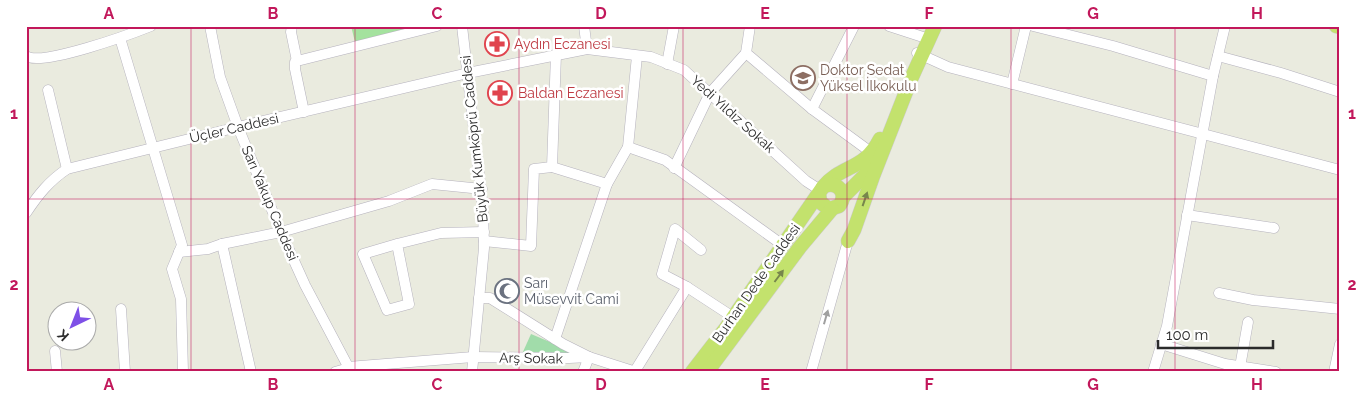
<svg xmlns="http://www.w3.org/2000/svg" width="1366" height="398" font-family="Raleway,sans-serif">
<rect width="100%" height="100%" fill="#eaebdf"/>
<path fill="#a1dcaa" d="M 531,334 L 569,350 L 570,354 L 522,354 Z"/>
<path fill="#a4e29e" d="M 351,26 L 402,26 L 403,31 L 355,42 Z"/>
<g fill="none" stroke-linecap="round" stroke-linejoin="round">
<defs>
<g id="minor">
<path d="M 210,26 L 220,77 L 238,127 L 281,232 L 305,285 L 351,372"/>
<path d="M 292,26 L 291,32 L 297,61"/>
<path d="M 462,26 L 483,209 L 484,248 L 472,372"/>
<path d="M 584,26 L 587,49"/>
<path d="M 750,26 L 746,53 L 812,109 L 872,153"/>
<path d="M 889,26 L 929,39"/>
<path d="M 1033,26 L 1113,46 L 1213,76"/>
<path d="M 120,38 L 182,245 L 172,269 L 181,299 L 183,372"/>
<path d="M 917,53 L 948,67 L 1340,170"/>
<path d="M 26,56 C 41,67 131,34 151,26"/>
<path d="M 1218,56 L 1281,73 L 1340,92"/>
<path d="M 667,64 L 674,26"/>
<path d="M 1012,84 L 1026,26"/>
<path d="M 48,90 L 67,169"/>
<path d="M 812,109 L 854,26"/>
<path d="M 304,112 L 295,69 L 295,62 L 297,61 L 437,26"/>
<path d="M 628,147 L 665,160 L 784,246"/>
<path d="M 552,167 L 607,184"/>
<path d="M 674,168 L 710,93 L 746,53"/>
<path d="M 26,213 C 38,195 49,181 67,169 L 238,127 L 468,73 L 587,49 L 651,57 L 684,70 L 806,181 L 820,190"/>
<path d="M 1187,215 L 1274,228"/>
<path d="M 484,241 L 531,246 L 534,169 L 552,167 L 556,54"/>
<path d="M 222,244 L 251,372"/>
<path d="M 397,244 L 409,304 L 387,310 L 363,254 L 397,244 L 441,233 L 484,232"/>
<path d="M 701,250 L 675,229 L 662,274 L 687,287 L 733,317"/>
<path d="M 179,252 L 208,249 L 222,244 L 281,232 L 389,201 L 432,184 L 482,189"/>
<path d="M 1219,293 L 1253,300 L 1340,309"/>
<path d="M 479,298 L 490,298 L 563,344 L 589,357 L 636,372"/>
<path d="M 121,309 L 125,372"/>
<path d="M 555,339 L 607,184 L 628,147 L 637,56"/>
<path d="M 1161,344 L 1225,364 L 1276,372"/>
<path d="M 55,351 L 57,372"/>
<path d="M 348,367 L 473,357 L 569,358 L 589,357 L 583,372"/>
<path d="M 1240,367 L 1248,322"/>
<path d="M 635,371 L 687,287"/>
<path d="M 335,372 L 349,368"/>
<path d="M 811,372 L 848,241"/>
<path d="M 1153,372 L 1167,326 L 1213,76 L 1225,26"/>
<path d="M 1334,372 L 1340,344"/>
</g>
<g id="major">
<path d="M 1336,26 L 1340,27"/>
<path d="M 823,187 C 842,164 864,171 880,139"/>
<path d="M 843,197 L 873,167"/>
<path d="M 848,241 L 854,230 L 873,176 L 911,79 L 935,26"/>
<path d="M 692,372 L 726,328 L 823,187 C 837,179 849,194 839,206 L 829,209 L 820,202 L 819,194"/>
<path d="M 707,372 L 800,247 L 832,209"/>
</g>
</defs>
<use href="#minor" stroke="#b5b2bd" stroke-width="11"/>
<use href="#major" stroke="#ccc" stroke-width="15"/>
<use href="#minor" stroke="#fff" stroke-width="10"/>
<use href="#major" stroke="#c3e26d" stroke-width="14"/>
</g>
<defs><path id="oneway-solid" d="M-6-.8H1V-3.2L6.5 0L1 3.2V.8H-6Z" transform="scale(1.25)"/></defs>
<g fill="#77864c">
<use href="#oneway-solid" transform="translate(865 199) rotate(-71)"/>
<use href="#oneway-solid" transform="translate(779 276) rotate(-53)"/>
</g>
<use fill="#a0a0a0" href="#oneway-solid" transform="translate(826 317) rotate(-74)"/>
<path fill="none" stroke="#c2185b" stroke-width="1" stroke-opacity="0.55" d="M 191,26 L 191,372M 355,26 L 355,372M 519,26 L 519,372M 683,26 L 683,372M 847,26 L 847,372M 1011,26 L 1011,372M 1175,26 L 1175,372M 26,199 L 1340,199"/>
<defs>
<symbol id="pharmacy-ring" viewBox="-11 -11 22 22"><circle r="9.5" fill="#fff" stroke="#e0444e" stroke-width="1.5"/><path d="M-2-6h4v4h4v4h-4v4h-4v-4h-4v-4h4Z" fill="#e0444e"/></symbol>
<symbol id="school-ring" viewBox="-11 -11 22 22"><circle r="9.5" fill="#fff" stroke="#8d6e63" stroke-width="1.5"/><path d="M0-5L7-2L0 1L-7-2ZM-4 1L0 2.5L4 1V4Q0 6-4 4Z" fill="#8d6e63"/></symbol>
<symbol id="mosque-ring" viewBox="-11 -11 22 22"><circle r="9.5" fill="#fff" stroke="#6b7280" stroke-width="1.5"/><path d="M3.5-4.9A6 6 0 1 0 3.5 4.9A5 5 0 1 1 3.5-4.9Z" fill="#6b7280"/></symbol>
</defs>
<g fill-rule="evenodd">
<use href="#pharmacy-ring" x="483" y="30" width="28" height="28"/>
<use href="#school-ring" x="789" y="64" width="28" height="28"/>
<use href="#pharmacy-ring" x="486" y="79" width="28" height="28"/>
<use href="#mosque-ring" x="493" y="277" width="28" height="28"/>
</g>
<g text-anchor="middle" stroke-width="5" stroke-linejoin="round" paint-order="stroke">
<g font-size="14" fill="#be3a42" stroke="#fff" text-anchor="start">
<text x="514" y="49">Aydın Eczanesi</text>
<text x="518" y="98">Baldan Eczanesi</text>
</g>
<g font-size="14" fill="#785e54" stroke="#fff" text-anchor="start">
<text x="820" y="75">Doktor Sedat<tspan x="820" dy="16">Yüksel İlkokulu</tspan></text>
</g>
<g font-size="14" fill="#2b2b2b" stroke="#fff">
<text transform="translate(733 114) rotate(42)" y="5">Yedi Yıldız Sokak</text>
<text transform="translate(234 128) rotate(-13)" y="5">Üçler Caddesi</text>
<text transform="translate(474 139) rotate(-96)" y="5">Büyük Kumköprü Caddesi</text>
<text transform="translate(270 203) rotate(67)" y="5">Sarı Yakup Caddesi</text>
<text transform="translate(756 283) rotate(-55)" y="5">Burhan Dede Caddesi</text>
<text transform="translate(531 358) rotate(1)" y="5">Arş Sokak</text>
</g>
<g font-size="14" fill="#5b616d" stroke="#fff" text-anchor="start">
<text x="524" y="288">Sarı<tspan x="524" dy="16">Müsevvit Cami</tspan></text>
</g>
</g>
<rect width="1366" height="398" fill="none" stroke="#ffffff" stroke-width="55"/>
<g transform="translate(72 326) rotate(223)"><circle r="24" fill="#ffffff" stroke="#aaaaaa"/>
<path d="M0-4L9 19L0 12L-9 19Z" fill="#7e50e7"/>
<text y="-8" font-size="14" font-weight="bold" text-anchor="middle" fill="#2b2b2b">K</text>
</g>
<path d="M1158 340v8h115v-8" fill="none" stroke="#2b2b2b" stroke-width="2.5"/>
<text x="1166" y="340" font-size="15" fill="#2b2b2b" stroke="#ffffff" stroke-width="4" paint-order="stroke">100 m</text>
<rect x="28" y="28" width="1310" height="342" fill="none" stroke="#c2185b" stroke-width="2"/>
<g font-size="16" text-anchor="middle" font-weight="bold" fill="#c2185b">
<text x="109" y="19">A</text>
<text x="273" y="19">B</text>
<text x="437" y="19">C</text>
<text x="601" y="19">D</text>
<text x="765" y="19">E</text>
<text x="929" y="19">F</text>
<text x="1093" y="19">G</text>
<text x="1257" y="19">H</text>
<text x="14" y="119">1</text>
<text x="1352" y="119">1</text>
<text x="14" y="290">2</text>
<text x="1352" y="290">2</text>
<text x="109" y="390">A</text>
<text x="273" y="390">B</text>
<text x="437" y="390">C</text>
<text x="601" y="390">D</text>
<text x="765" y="390">E</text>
<text x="929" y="390">F</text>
<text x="1093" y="390">G</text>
<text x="1257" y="390">H</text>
</g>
</svg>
